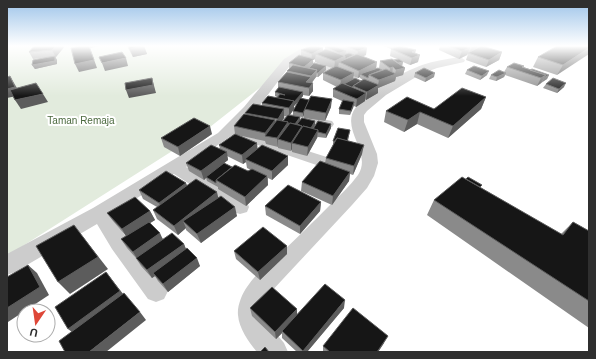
<svg xmlns="http://www.w3.org/2000/svg" width="596" height="359" font-family="Arial,sans-serif">
<rect width="100%" height="100%" fill="#fff"/>
<path fill="#e2ebdd" d="M 7,46 L 318,46 L 310,48 L 210,127 L 7,256 Z"/>
<g fill="none" stroke-linecap="round" stroke-linejoin="round">
<g fill="#ccc" fill-rule="evenodd">
<path d="M 305,46 L 317,46 L 292,63 L 254,113 L 238,129 L 352,165 L 354,169 L 352,173 L 346,175 L 340,173 L 231,136 L 186,167 L 247,202 L 249,207 L 247,212 L 240,214 L 233,212 L 174,174 L 111,215 L 126,237 L 164,283 L 168,291 L 164,299 L 156,302 L 148,299 L 112,249 L 97,224 L 15,272 L 7,275 L 7,254 L 93,208 L 218,133 L 244,107 L 284,59 Z"/>
<path d="M 460,57 L 465,60 L 464,62 L 437,68 L 421,74 L 386,95 L 367,111 L 364,115 L 364,122 L 377,154 L 378,163 L 374,176 L 367,188 L 352,205 L 269,294 L 263,303 L 263,318 L 284,343 L 288,352 L 257,352 C 249,342 239,329 238,315 C 237,306 242,294 247,287 C 256,273 269,263 281,253 C 298,237 315,220 331,204 C 340,195 350,186 358,175 C 373,152 339,129 356,107 C 368,91 403,72 422,65 C 434,61 447,59 460,57 Z"/>
<path d="M 303,58 L 356,76 L 358,78 L 356,80 L 348,80 L 299,63 L 298,61 L 299,59 Z"/>
<path d="M 263,109 L 327,120 L 332,121 L 334,124 L 332,127 L 327,128 L 258,116 L 256,113 L 258,110 Z"/>
</g>
</g>
<g fill="#8a8a8a" fill-rule="evenodd">
<path d="M 65,46 L 55,58 L 57,60 L 57,64 L 35,69 L 32,65 L 44,58 L 33,59 L 29,52 Z"/>
<path d="M 127,46 L 144,46 L 147,54 L 133,57 Z"/>
<path d="M 328,46 L 366,46 L 364,47 L 366,55 L 362,56 L 376,69 L 379,68 L 380,61 L 397,59 L 390,56 L 391,49 L 384,46 L 405,46 L 402,47 L 415,53 L 418,62 L 410,65 L 403,62 L 402,66 L 405,68 L 403,75 L 396,77 L 395,81 L 378,88 L 378,93 L 366,100 L 365,99 L 365,101 L 356,107 L 354,106 L 350,115 L 339,114 L 339,109 L 342,101 L 333,97 L 333,89 L 337,87 L 323,80 L 323,73 L 332,68 L 326,66 L 326,70 L 318,77 L 316,77 L 311,83 L 313,83 L 313,91 L 309,96 L 303,95 L 303,96 L 301,98 L 331,107 L 325,121 L 304,118 L 304,115 L 303,117 L 293,116 L 293,111 L 299,101 L 294,106 L 294,109 L 290,115 L 300,121 L 315,121 L 315,125 L 313,129 L 331,128 L 326,138 L 318,137 L 317,138 L 307,156 L 292,152 L 292,149 L 291,151 L 278,148 L 278,146 L 278,147 L 266,144 L 265,141 L 237,135 L 257,149 L 288,156 L 288,165 L 272,180 L 268,178 L 268,185 L 246,206 L 218,189 L 218,187 L 207,181 L 206,178 L 204,180 L 189,171 L 186,163 L 220,149 L 219,145 L 235,134 L 234,126 L 246,114 L 245,113 L 262,105 L 262,103 L 277,98 L 277,97 L 275,96 L 275,92 L 278,89 L 278,82 L 287,72 L 287,71 L 289,70 L 289,63 L 301,56 L 301,50 L 323,48 L 323,51 L 325,50 L 325,47 ZM 315,59 L 315,62 L 325,66 L 313,64 L 313,60 ZM 353,76 L 358,78 L 360,77 L 360,78 L 363,80 L 361,81 L 353,79 ZM 284,116 L 287,116 L 283,121 L 282,121 L 284,118 ZM 227,156 L 243,164 L 246,162 L 247,168 L 251,170 L 248,171 L 232,167 L 224,163 L 228,160 Z"/>
<path d="M 440,46 L 478,46 L 477,48 L 502,52 L 499,60 L 486,67 L 466,60 L 468,54 L 467,55 L 459,59 L 439,50 Z"/>
<path d="M 589,46 L 557,75 L 533,67 L 538,57 Z"/>
<path d="M 507,67 L 523,67 L 549,75 L 547,79 L 537,86 L 505,75 L 504,77 L 496,81 L 489,79 L 491,75 L 504,72 Z"/>
<path d="M 467,70 L 487,75 L 480,80 L 465,74 Z"/>
<path d="M 415,73 L 434,77 L 425,82 L 414,77 Z"/>
<path d="M 546,84 L 564,87 L 557,93 L 543,88 Z"/>
<path d="M 486,97 L 481,109 L 448,138 L 417,124 L 404,132 L 384,122 L 386,111 L 434,109 Z"/>
<path d="M 350,130 L 348,141 L 362,154 L 353,175 L 350,174 L 349,181 L 332,205 L 301,191 L 302,182 L 325,163 L 326,158 L 333,145 L 333,141 Z"/>
<path d="M 212,134 L 180,156 L 164,147 L 161,138 Z"/>
<path d="M 186,183 L 187,186 L 218,197 L 237,216 L 201,243 L 186,230 L 186,228 L 178,235 L 157,219 L 153,210 L 157,207 L 143,199 L 139,190 Z"/>
<path d="M 481,188 L 561,234 L 573,222 L 589,231 L 589,328 L 427,215 L 434,200 Z"/>
<path d="M 321,202 L 320,211 L 300,234 L 266,215 L 265,206 Z"/>
<path d="M 150,211 L 155,220 L 150,223 L 163,239 L 184,244 L 186,249 L 200,266 L 168,292 L 158,281 L 155,276 L 152,278 L 141,266 L 136,258 L 127,248 L 121,239 L 126,236 L 113,221 L 107,213 Z"/>
<path d="M 287,246 L 287,254 L 260,280 L 236,259 L 234,251 Z"/>
<path d="M 250,308 L 297,309 L 297,314 L 344,308 L 307,352 L 297,352 L 282,338 L 282,333 L 276,339 L 252,316 Z"/>
<path d="M 384,343 L 378,352 L 323,352 L 323,346 Z"/>
</g>
<g fill="#5c5c5c">
<path d="M 56,46 L 65,46 L 56,57 L 52,50 Z"/>
<path d="M 85,46 L 101,46 L 90,48 L 97,68 L 79,72 L 75,64 Z"/>
<path d="M 144,46 L 147,54 L 133,57 L 130,49 Z"/>
<path d="M 394,46 L 405,46 L 393,50 Z"/>
<path d="M 475,46 L 478,46 L 476,52 L 469,53 L 472,47 Z"/>
<path d="M 323,48 L 323,55 L 316,54 L 315,59 L 313,60 L 313,66 L 304,74 L 304,67 L 311,61 L 312,54 Z"/>
<path d="M 367,48 L 366,55 L 357,59 L 358,51 Z"/>
<path d="M 470,48 L 467,55 L 459,59 L 462,51 Z"/>
<path d="M 589,48 L 589,54 L 557,75 L 563,65 Z"/>
<path d="M 416,50 L 414,57 L 420,55 L 418,62 L 410,65 L 412,58 L 412,52 Z"/>
<path d="M 346,51 L 345,55 L 339,57 L 339,53 Z"/>
<path d="M 502,52 L 499,60 L 486,67 L 489,60 Z"/>
<path d="M 55,56 L 57,60 L 57,64 L 35,69 L 32,65 Z"/>
<path d="M 345,56 L 345,63 L 339,62 L 338,67 L 334,69 L 335,61 Z"/>
<path d="M 126,58 L 128,66 L 105,71 L 102,63 Z"/>
<path d="M 377,62 L 376,70 L 360,74 L 360,77 L 358,78 L 359,71 Z"/>
<path d="M 403,62 L 402,66 L 397,63 Z"/>
<path d="M 326,66 L 326,70 L 318,77 L 318,73 Z"/>
<path d="M 393,67 L 392,75 L 389,76 L 390,68 Z"/>
<path d="M 405,68 L 403,75 L 396,77 L 395,81 L 378,88 L 378,93 L 366,100 L 367,92 L 378,85 L 379,80 L 395,74 L 396,70 Z"/>
<path d="M 317,70 L 316,77 L 311,84 L 311,76 Z"/>
<path d="M 489,71 L 487,75 L 480,80 L 482,76 Z"/>
<path d="M 354,73 L 353,81 L 340,88 L 341,80 Z"/>
<path d="M 435,73 L 434,77 L 425,82 L 426,78 Z"/>
<path d="M 506,73 L 504,77 L 496,81 L 497,77 Z"/>
<path d="M 546,75 L 541,83 L 537,86 L 541,78 Z"/>
<path d="M 549,75 L 547,79 L 542,82 L 544,78 Z"/>
<path d="M 10,76 L 21,95 L 7,98 L 7,89 Z"/>
<path d="M 311,77 L 311,85 L 306,82 Z"/>
<path d="M 152,78 L 156,93 L 129,98 L 126,90 Z"/>
<path d="M 313,83 L 313,91 L 309,96 L 309,88 Z"/>
<path d="M 566,83 L 564,87 L 557,93 L 559,89 Z"/>
<path d="M 303,92 L 303,96 L 294,106 L 294,109 L 289,116 L 289,108 L 294,101 Z"/>
<path d="M 366,93 L 365,101 L 356,107 L 357,99 Z"/>
<path d="M 43,94 L 48,102 L 21,109 L 15,100 Z"/>
<path d="M 486,97 L 481,109 L 448,138 L 453,126 Z"/>
<path d="M 332,99 L 331,107 L 325,121 L 326,113 Z"/>
<path d="M 354,102 L 353,107 L 350,115 L 351,111 Z"/>
<path d="M 284,109 L 284,118 L 278,127 L 278,119 Z"/>
<path d="M 304,110 L 304,115 L 303,117 L 303,113 Z"/>
<path d="M 420,112 L 417,124 L 404,132 L 408,120 Z"/>
<path d="M 300,117 L 300,122 L 296,127 L 294,126 Z"/>
<path d="M 275,120 L 275,128 L 266,136 L 265,133 Z"/>
<path d="M 315,121 L 315,125 L 309,135 L 310,130 Z"/>
<path d="M 288,122 L 289,131 L 278,139 L 278,147 L 277,138 Z"/>
<path d="M 331,124 L 331,128 L 326,138 L 326,134 Z"/>
<path d="M 210,126 L 212,134 L 180,156 L 178,147 Z"/>
<path d="M 302,126 L 302,134 L 292,143 L 292,149 L 291,151 L 291,143 Z"/>
<path d="M 318,130 L 317,138 L 307,156 L 308,147 Z"/>
<path d="M 257,143 L 258,152 L 245,159 L 246,162 L 243,164 L 242,155 Z"/>
<path d="M 364,145 L 362,154 L 353,175 L 354,166 Z"/>
<path d="M 227,152 L 228,160 L 207,177 L 206,177 L 206,178 L 204,180 L 201,171 Z"/>
<path d="M 288,156 L 288,165 L 272,180 L 272,171 Z"/>
<path d="M 350,172 L 349,181 L 332,205 L 333,196 Z"/>
<path d="M 267,176 L 268,185 L 246,206 L 245,197 Z"/>
<path d="M 186,183 L 189,192 L 163,212 L 159,203 Z"/>
<path d="M 217,192 L 219,201 L 183,221 L 186,228 L 178,235 L 174,226 Z"/>
<path d="M 321,202 L 320,211 L 300,234 L 300,226 Z"/>
<path d="M 235,207 L 237,216 L 201,243 L 197,234 Z"/>
<path d="M 150,211 L 155,220 L 127,238 L 122,229 Z"/>
<path d="M 160,233 L 164,242 L 138,260 L 133,252 Z"/>
<path d="M 83,237 L 108,269 L 70,294 L 58,282 Z"/>
<path d="M 184,244 L 187,252 L 153,273 L 155,276 L 152,278 L 147,270 Z"/>
<path d="M 287,246 L 287,254 L 260,280 L 258,272 Z"/>
<path d="M 197,258 L 200,266 L 168,292 L 163,284 Z"/>
<path d="M 28,265 L 37,273 L 49,295 L 8,322 L 7,321 L 7,308 Z"/>
<path d="M 106,272 L 127,299 L 77,336 L 68,329 Z"/>
<path d="M 345,300 L 344,308 L 307,352 L 303,352 L 303,351 Z"/>
<path d="M 297,309 L 297,317 L 282,331 L 282,333 L 276,339 L 275,332 Z"/>
<path d="M 140,312 L 146,320 L 106,352 L 89,352 Z"/>
<path d="M 388,336 L 384,343 L 378,352 L 377,352 Z"/>
</g>
<g fill="#161616" stroke="#5c5c5c">
<path d="M 34,46 L 56,46 L 52,50 L 29,52 Z"/>
<path d="M 80,46 L 89,46 L 94,60 L 75,64 L 71,48 Z"/>
<path d="M 128,46 L 144,46 L 130,49 Z"/>
<path d="M 311,46 L 317,46 L 323,48 L 312,54 L 301,50 Z"/>
<path d="M 328,46 L 334,46 L 346,51 L 339,53 L 325,47 Z"/>
<path d="M 345,46 L 363,46 L 367,48 L 358,51 Z"/>
<path d="M 399,46 L 416,50 L 412,52 L 420,55 L 412,58 L 391,49 Z"/>
<path d="M 448,46 L 464,46 L 470,48 L 462,51 Z"/>
<path d="M 481,46 L 482,46 L 502,52 L 489,60 L 468,53 Z"/>
<path d="M 557,46 L 589,46 L 589,48 L 563,65 L 538,57 Z"/>
<path d="M 326,49 L 345,56 L 335,61 L 316,54 Z"/>
<path d="M 122,52 L 126,58 L 102,63 L 99,57 Z"/>
<path d="M 349,53 L 354,55 L 345,59 L 345,56 L 343,55 Z"/>
<path d="M 357,54 L 377,62 L 359,71 L 339,62 Z"/>
<path d="M 299,55 L 314,59 L 304,67 L 289,63 Z"/>
<path d="M 55,56 L 55,61 L 32,65 L 33,60 Z"/>
<path d="M 392,59 L 405,68 L 396,70 L 393,67 L 390,68 L 380,61 Z"/>
<path d="M 399,59 L 403,62 L 398,63 L 394,60 Z"/>
<path d="M 314,63 L 326,66 L 318,73 L 316,73 L 317,70 L 309,68 Z"/>
<path d="M 514,63 L 524,66 L 522,67 L 546,75 L 541,78 L 507,67 Z"/>
<path d="M 293,65 L 317,70 L 311,76 L 287,71 Z"/>
<path d="M 336,66 L 354,73 L 341,80 L 323,73 Z"/>
<path d="M 474,66 L 489,71 L 482,76 L 467,70 Z"/>
<path d="M 378,68 L 382,70 L 369,75 L 368,78 L 360,74 Z"/>
<path d="M 424,68 L 435,73 L 426,78 L 415,73 Z"/>
<path d="M 386,69 L 396,74 L 379,80 L 369,75 Z"/>
<path d="M 532,69 L 549,75 L 544,78 L 546,75 L 530,70 Z"/>
<path d="M 499,70 L 506,73 L 497,77 L 491,75 Z"/>
<path d="M 287,72 L 311,77 L 306,82 L 313,83 L 309,88 L 278,82 Z"/>
<path d="M 10,76 L 15,87 L 7,89 L 7,77 Z"/>
<path d="M 152,78 L 153,85 L 126,90 L 125,83 Z"/>
<path d="M 355,78 L 361,81 L 353,86 L 352,88 L 344,84 Z"/>
<path d="M 553,78 L 566,83 L 559,89 L 546,84 Z"/>
<path d="M 364,79 L 379,85 L 367,92 L 353,86 Z"/>
<path d="M 36,83 L 43,94 L 15,100 L 10,90 Z"/>
<path d="M 342,83 L 366,93 L 357,99 L 333,89 Z"/>
<path d="M 279,87 L 303,92 L 294,102 L 294,101 L 277,98 L 280,94 L 285,95 L 275,92 Z"/>
<path d="M 462,88 L 486,97 L 453,126 L 420,112 L 408,120 L 386,111 L 407,97 L 434,109 Z"/>
<path d="M 268,96 L 294,101 L 289,108 L 262,103 Z"/>
<path d="M 311,96 L 332,99 L 326,113 L 304,109 Z"/>
<path d="M 300,98 L 309,100 L 303,113 L 293,111 Z"/>
<path d="M 343,100 L 354,102 L 351,111 L 339,109 Z"/>
<path d="M 253,104 L 284,109 L 278,119 L 245,113 Z"/>
<path d="M 244,114 L 275,120 L 265,133 L 234,126 Z"/>
<path d="M 288,115 L 300,117 L 295,124 L 290,123 L 288,124 L 288,122 L 283,121 Z"/>
<path d="M 194,118 L 210,126 L 178,147 L 161,138 Z"/>
<path d="M 302,118 L 315,121 L 311,128 L 303,126 L 302,128 L 302,126 L 297,124 Z"/>
<path d="M 277,120 L 288,122 L 277,138 L 265,136 Z"/>
<path d="M 318,121 L 331,124 L 326,134 L 318,132 L 318,130 L 313,129 Z"/>
<path d="M 290,123 L 302,126 L 291,143 L 278,139 Z"/>
<path d="M 303,126 L 318,130 L 308,147 L 292,143 Z"/>
<path d="M 338,128 L 350,130 L 347,141 L 337,138 L 335,141 L 333,141 Z"/>
<path d="M 235,134 L 257,143 L 242,155 L 219,145 Z"/>
<path d="M 337,138 L 364,145 L 354,166 L 326,158 Z"/>
<path d="M 211,145 L 227,152 L 201,171 L 186,163 Z"/>
<path d="M 262,145 L 288,156 L 272,171 L 245,159 Z"/>
<path d="M 320,161 L 350,172 L 333,196 L 302,182 Z"/>
<path d="M 224,163 L 232,167 L 216,180 L 216,183 L 206,177 Z"/>
<path d="M 235,165 L 248,171 L 252,169 L 267,176 L 245,197 L 216,180 Z"/>
<path d="M 166,171 L 186,183 L 159,203 L 139,190 Z"/>
<path d="M 462,177 L 563,235 L 573,222 L 589,231 L 589,301 L 434,200 Z"/>
<path d="M 468,177 L 482,185 L 480,187 L 466,179 Z"/>
<path d="M 196,179 L 217,192 L 174,226 L 153,210 Z"/>
<path d="M 288,185 L 321,202 L 300,226 L 265,206 Z"/>
<path d="M 221,196 L 235,207 L 197,234 L 183,221 Z"/>
<path d="M 135,197 L 150,211 L 122,229 L 107,213 Z"/>
<path d="M 149,222 L 160,233 L 133,252 L 121,239 Z"/>
<path d="M 74,225 L 98,257 L 58,282 L 36,246 Z"/>
<path d="M 263,227 L 287,246 L 258,272 L 234,251 Z"/>
<path d="M 172,233 L 184,244 L 147,270 L 136,258 Z"/>
<path d="M 187,248 L 197,258 L 163,284 L 153,273 Z"/>
<path d="M 28,265 L 40,287 L 7,308 L 7,277 Z"/>
<path d="M 106,272 L 120,291 L 68,329 L 55,307 Z"/>
<path d="M 325,284 L 345,300 L 303,351 L 282,331 Z"/>
<path d="M 272,287 L 297,309 L 275,332 L 250,308 Z"/>
<path d="M 124,293 L 140,312 L 89,352 L 65,352 L 59,341 Z"/>
<path d="M 353,308 L 388,336 L 377,352 L 330,352 L 323,346 Z"/>
<path d="M 265,347 L 269,352 L 260,352 Z"/>
</g>
<linearGradient id="sky" x2="0" y2="1"><stop stop-color="#9cc3e9"/><stop offset="0.48" stop-color="#fff"/><stop offset="1" stop-color="#fff" stop-opacity="0"/></linearGradient>
<rect width="596" height="96" fill="url(#sky)"/>
<g text-anchor="middle" stroke-width="4" stroke-linejoin="round" paint-order="stroke">
<g font-size="10" fill="#4b693e" stroke="#fff">
<text x="81" y="124">Taman Remaja</text>
</g>
</g>
<rect width="596" height="359" fill="none" stroke="#2f2f2f" stroke-width="16"/>
<g transform="translate(36 323) rotate(193)"><circle r="19" fill="#ffffff" stroke="#acacac"/>
<path d="M0-3L7 15L0 10L-7 15Z" fill="#de4738"/>
<text y="-6" font-size="11" font-weight="bold" text-anchor="middle" fill="#2f2f2f">U</text>
</g>
</svg>
